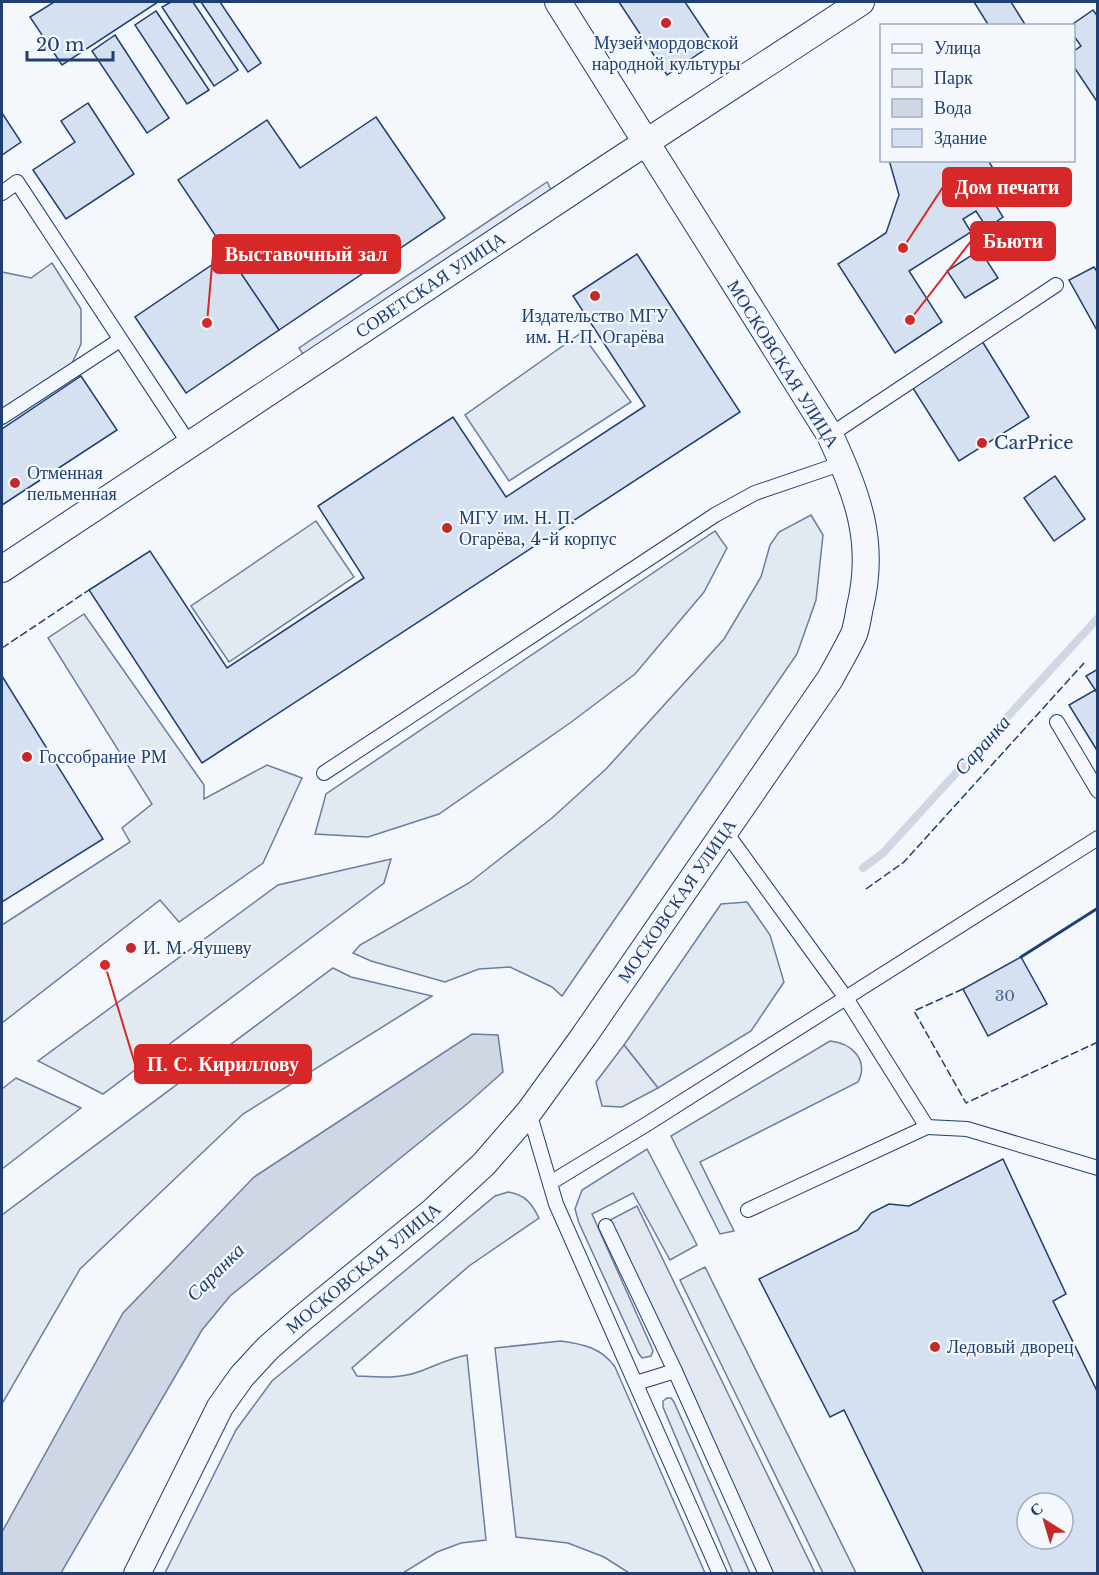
<svg xmlns="http://www.w3.org/2000/svg" width="1099" height="1575" font-family="'Libre Baskerville',serif">
<rect width="100%" height="100%" fill="#f4f7fb"/>
<g fill="#e3e9f0" stroke="#687fa3" stroke-width="1.5">
<path d="M 52,263 L 81,309 L 81,344 L 67,374 L 2,417 L 2,272 L 31,278 Z"/>
<path d="M 581,333 L 631,402 L 509,481 L 465,415 Z"/>
<path d="M 811,515 L 823,535 L 816,600 L 797,654 L 562,996 L 552,987 L 510,967 L 479,969 L 445,982 L 371,961 L 353,953 L 360,945 L 469,883 L 552,818 L 606,769 L 724,639 L 761,577 L 770,545 L 779,532 Z"/>
<path d="M 316,521 L 354,577 L 229,662 L 191,606 Z"/>
<path d="M 715,531 L 727,548 L 704,592 L 635,674 L 570,723 L 439,814 L 368,837 L 315,834 L 326,794 Z"/>
<path d="M 84,614 L 204,785 L 204,799 L 267,765 L 302,778 L 263,863 L 179,922 L 160,900 L 2,1023 L 2,925 L 130,842 L 122,828 L 152,804 L 48,638 Z"/>
<path d="M 391,859 L 384,883 L 103,1094 L 38,1061 L 278,885 Z"/>
<path d="M 747,902 L 770,935 L 784,982 L 751,1031 L 658,1088 L 624,1045 L 721,904 Z"/>
<path d="M 333,968 L 351,977 L 432,996 L 243,1114 L 80,1269 L 2,1404 L 2,1215 Z"/>
<path d="M 830,1041 C 852,1043 869,1060 858,1082 L 700,1162 L 734,1231 L 720,1234 L 671,1136 Z"/>
<path d="M 16,1078 L 81,1108 L 2,1169 L 2,1089 Z"/>
<path d="M 647,1149 L 697,1245 L 670,1260 L 633,1193 L 592,1214 L 651,1346 L 653,1351 L 651,1356 L 642,1358 L 639,1354 L 579,1223 L 575,1209 L 582,1190 Z"/>
<path d="M 508,1192 C 525,1195 531,1202 539,1218 L 469,1266 L 352,1368 L 357,1376 C 378,1377 399,1379 418,1372 C 435,1366 450,1358 467,1355 L 486,1540 L 461,1543 L 437,1552 L 403,1573 L 165,1573 L 236,1430 L 272,1381 L 495,1196 Z"/>
<path d="M 705,1267 L 856,1573 L 823,1573 L 680,1280 Z"/>
<path d="M 561,1341 C 583,1344 602,1348 615,1367 L 705,1573 L 629,1573 L 604,1557 L 568,1543 L 516,1537 L 495,1348 Z"/>
<path d="M 667,1398 L 671,1398 L 674,1402 L 750,1573 L 733,1573 L 663,1407 L 663,1401 Z"/>
</g>
<g fill="#e3e8f0" stroke="#687fa3" stroke-width="1.5">
<path d="M 547,182 L 562,210 L 315,372 L 299,348 Z"/>
<path d="M 624,1045 L 658,1088 L 622,1107 L 602,1106 L 596,1082 Z"/>
<path d="M 637,1206 L 815,1573 L 772,1573 L 610,1220 Z"/>
</g>
<path fill="#cfd7e4" stroke="#687fa3" stroke-width="1.5" d="M 472,1034 L 498,1035 L 503,1072 L 467,1104 L 230,1296 L 202,1330 L 61,1573 L 2,1573 L 2,1532 L 123,1313 L 254,1177 Z"/>
<g fill="none" stroke-linecap="round" stroke-linejoin="round">
<path stroke="#cfd7e4" stroke-width="8" d="M 863,868 L 883,853 L 1098,618"/>
</g>
<g fill="#d5e0f0" stroke="#1d3f73" stroke-width="1.5" fill-rule="evenodd">
<path d="M 54,2 L 158,2 L 62,65 L 30,17 Z"/>
<path d="M 171,2 L 193,2 L 238,70 L 214,86 L 162,7 Z"/>
<path d="M 201,2 L 220,2 L 261,63 L 248,72 Z"/>
<path d="M 619,2 L 685,2 L 713,44 L 667,75 Z"/>
<path d="M 974,2 L 1011,2 L 1026,26 L 989,26 Z"/>
<path d="M 1093,10 L 1098,17 L 1098,103 L 1074,67 L 1074,51 L 1081,46 L 1074,36 L 1074,26 L 1070,26 Z"/>
<path d="M 156,11 L 209,90 L 187,104 L 135,25 Z"/>
<path d="M 115,35 L 169,118 L 147,133 L 92,51 Z"/>
<path d="M 88,103 L 134,174 L 66,219 L 33,170 L 75,142 L 61,121 Z"/>
<path d="M 2,113 L 21,142 L 2,155 Z"/>
<path d="M 376,117 L 445,218 L 279,330 L 178,180 L 267,120 L 300,168 Z"/>
<path d="M 889,160 L 988,160 L 994,170 L 987,175 L 998,193 L 991,198 L 1003,217 L 987,228 L 976,211 L 963,219 L 971,232 L 909,271 L 942,322 L 895,353 L 838,264 L 886,233 L 899,195 Z"/>
<path d="M 980,250 L 998,278 L 965,298 L 947,271 Z"/>
<path d="M 228,254 L 279,330 L 186,393 L 135,317 Z"/>
<path d="M 637,254 L 740,412 L 202,763 L 89,590 L 150,551 L 227,668 L 364,578 L 318,506 L 453,417 L 506,497 L 645,406 L 573,296 Z"/>
<path d="M 1094,267 L 1098,273 L 1098,332 L 1069,280 Z"/>
<path d="M 982,341 L 1029,417 L 959,461 L 911,385 Z"/>
<path d="M 81,376 L 117,430 L 2,505 L 2,429 Z"/>
<path d="M 1055,476 L 1085,519 L 1054,541 L 1024,498 Z"/>
<path d="M 1098,669 L 1098,694 L 1086,676 Z"/>
<path d="M 2,676 L 103,839 L 2,902 Z"/>
<path d="M 1095,690 L 1098,694 L 1098,752 L 1069,705 Z"/>
<path d="M 1021,957 L 1047,1004 L 988,1036 L 963,989 Z"/>
<path d="M 1003,1159 L 1066,1294 L 1053,1301 L 1098,1393 L 1098,1574 L 924,1574 L 844,1410 L 830,1417 L 759,1279 L 858,1230 L 871,1213 L 889,1204 L 909,1206 ZM 1027,1503 L 1063,1503 L 1063,1539 L 1027,1539 Z"/>
</g>
<g fill="none" stroke-linecap="round" stroke-linejoin="round">
<defs>
<g id="service">
<path d="M 2,193 L 17,182 L 190,445"/>
<path d="M 2,417 L 120,340"/>
<path d="M 830,435 L 1056,285"/>
<path d="M 1057,722 L 1098,791"/>
<path d="M 324,773 L 715,515 L 755,493 L 843,463"/>
<path d="M 725,831 L 846,998 L 927,1127 L 967,1129 L 1098,1168"/>
<path d="M 529,1112 L 556,1204 L 720,1574"/>
<path d="M 550,1183 L 647,1124 L 1098,838"/>
<path d="M 748,1210 L 927,1127"/>
<path d="M 606,1226 L 675,1371 L 766,1574"/>
<path d="M 636,1383 L 675,1371"/>
</g>
<g id="minor">
<path id="s1" d="M 2,569 L 616,162 L 861,2"/>
<path id="s2" d="M 137,1574 L 220,1407 L 242,1376 L 268,1348 L 300,1320 L 433,1211 L 484,1164 L 529,1112 L 584,1036 L 830,679 C 838,664 847,649 854,634 C 857,626 858,616 860,607 C 876,541 857,494 830,435 L 558,2"/>
</g>
</defs>
<use href="#service" stroke="#1d3f73" stroke-width="16"/>
<use href="#minor" stroke="#1d3f73" stroke-width="28"/>
<use href="#service" stroke="#f4f7fb" stroke-width="14"/>
<use href="#minor" stroke="#f4f7fb" stroke-width="26"/>
<g stroke="#1d3f73" stroke-width="1.5" stroke-dasharray="8 3" stroke-linecap="butt">
<path d="M 2,648 L 89,590"/>
<path d="M 866,889 L 904,862 L 1084,663"/>
<path d="M 963,989 L 914,1011 L 966,1103 L 1098,1042"/>
</g>
<path stroke="#1d3f73" stroke-width="3" d="M 1021,957 L 1098,908"/>
</g>
<g fill="#c62828" stroke="#f4f7fb" stroke-width="2">
<circle cx="666" cy="23" r="6"/>
<circle cx="595" cy="296" r="6"/>
<circle cx="982" cy="443" r="6"/>
<circle cx="15" cy="483" r="6"/>
<circle cx="447" cy="528" r="6"/>
<circle cx="27" cy="757" r="6"/>
<circle cx="131" cy="948" r="6"/>
<circle cx="935" cy="1347" r="6"/>
</g>
<g text-anchor="middle" stroke-width="4.5" stroke-linejoin="round" paint-order="stroke">
<g font-size="15" fill="#4b6792">
<text x="1005" y="1001">30</text>
</g>
<g font-size="18" fill="#1d3f73" stroke="#f4f7fb" text-anchor="start">
<text x="666" y="49" text-anchor="middle">Музей мордовской<tspan x="666" dy="21">народной культуры</tspan></text>
<text x="595" y="322" text-anchor="middle">Издательство МГУ<tspan x="595" dy="21">им. Н. П. Огарёва</tspan></text>
<text x="994" y="449">CarPrice</text>
<text x="27" y="479">Отменная<tspan x="27" dy="21">пельменная</tspan></text>
<text x="459" y="524">МГУ им. Н. П.<tspan x="459" dy="21">Огарёва, 4-й корпус</tspan></text>
<text x="39" y="763">Госсобрание РМ</text>
<text x="143" y="954">И. М. Яушеву</text>
<text x="947" y="1353">Ледовый дворец</text>
</g>
<g font-size="18" fill="#1d3f73" stroke="#f4f7fb">
<text dy="6" stroke="none"><textPath href="#s1" startOffset="514">СОВЕТСКАЯ УЛИЦА</textPath></text>
<text transform="translate(783 364) rotate(58)" y="6">МОСКОВСКАЯ УЛИЦА</text>
<text dy="6" stroke="none"><textPath href="#s2" startOffset="873">МОСКОВСКАЯ УЛИЦА</textPath></text>
<text dy="6" stroke="none"><textPath href="#s2" startOffset="387">МОСКОВСКАЯ УЛИЦА</textPath></text>
</g>
<g font-size="20" font-style="italic" fill="#1d3f73" stroke="#f4f7fb">
<text transform="translate(982 745) rotate(-48)" y="7">Саранка</text>
<text transform="translate(215 1272) rotate(-45)" y="7">Саранка</text>
</g>
</g>
<path fill="none" stroke="#d62828" stroke-width="2" d="M903 248L943 187M910 320L971 241M207 323L213 254M105 965L135 1064"/>
<g fill="#d62828" stroke="#f4f7fb" stroke-width="2">
<circle cx="903" cy="248" r="6"/>
<circle cx="910" cy="320" r="6"/>
<circle cx="207" cy="323" r="6"/>
<circle cx="105" cy="965" r="6"/>
</g>
<g fill="#d62828" stroke="#d62828" stroke-width="2">
<rect x="943" y="168" width="128" height="38" rx="6"/>
<rect x="971" y="222" width="84" height="38" rx="6"/>
<rect x="213" y="235" width="187" height="38" rx="6"/>
<rect x="135" y="1045" width="176" height="38" rx="6"/>
</g>
<g font-size="20" text-anchor="middle" font-weight="bold" fill="#fff">
<text x="1007" y="194">Дом печати</text>
<text x="1013" y="248">Бьюти</text>
<text x="306" y="261">Выставочный зал</text>
<text x="223" y="1071">П. С. Кириллову</text>
</g>
<rect width="1099" height="1575" fill="none" stroke="#1d3f73" stroke-width="6"/>
<rect x="880" y="24" width="195" height="138" fill="#f4f7fb" stroke="#9eadc5" stroke-width="1.5"/>
<rect x="892" y="44" width="30" height="9" fill="#f4f7fb" stroke="#9eadc5" stroke-width="1.5"/>
<text x="934" y="54" font-size="18" fill="#1d3f73">Улица</text>
<rect x="892" y="69" width="30" height="18" fill="#e3e9f0" stroke="#9eadc5" stroke-width="1.5"/>
<text x="934" y="84" font-size="18" fill="#1d3f73">Парк</text>
<rect x="892" y="99" width="30" height="18" fill="#cfd7e4" stroke="#9eadc5" stroke-width="1.5"/>
<text x="934" y="114" font-size="18" fill="#1d3f73">Вода</text>
<rect x="892" y="129" width="30" height="18" fill="#d5e0f0" stroke="#9eadc5" stroke-width="1.5"/>
<text x="934" y="144" font-size="18" fill="#1d3f73">Здание</text>
<g transform="translate(1045 1521) rotate(323)"><circle r="28" fill="#f4f7fb" stroke="#9eadc5" stroke-width="1.5"/>
<path d="M0-4.5L10 22L0 15L-10 22Z" fill="#c62828"/>
<text y="-9" font-size="16" font-weight="bold" text-anchor="middle" fill="#1d3f73">С</text>
</g>
<path d="M27 51v9h86v-9" fill="none" stroke="#1d3f73" stroke-width="3"/>
<text x="36" y="51" font-size="18" fill="#1d3f73" stroke="#f4f7fb" stroke-width="4.5" paint-order="stroke">20 m</text>
</svg>
